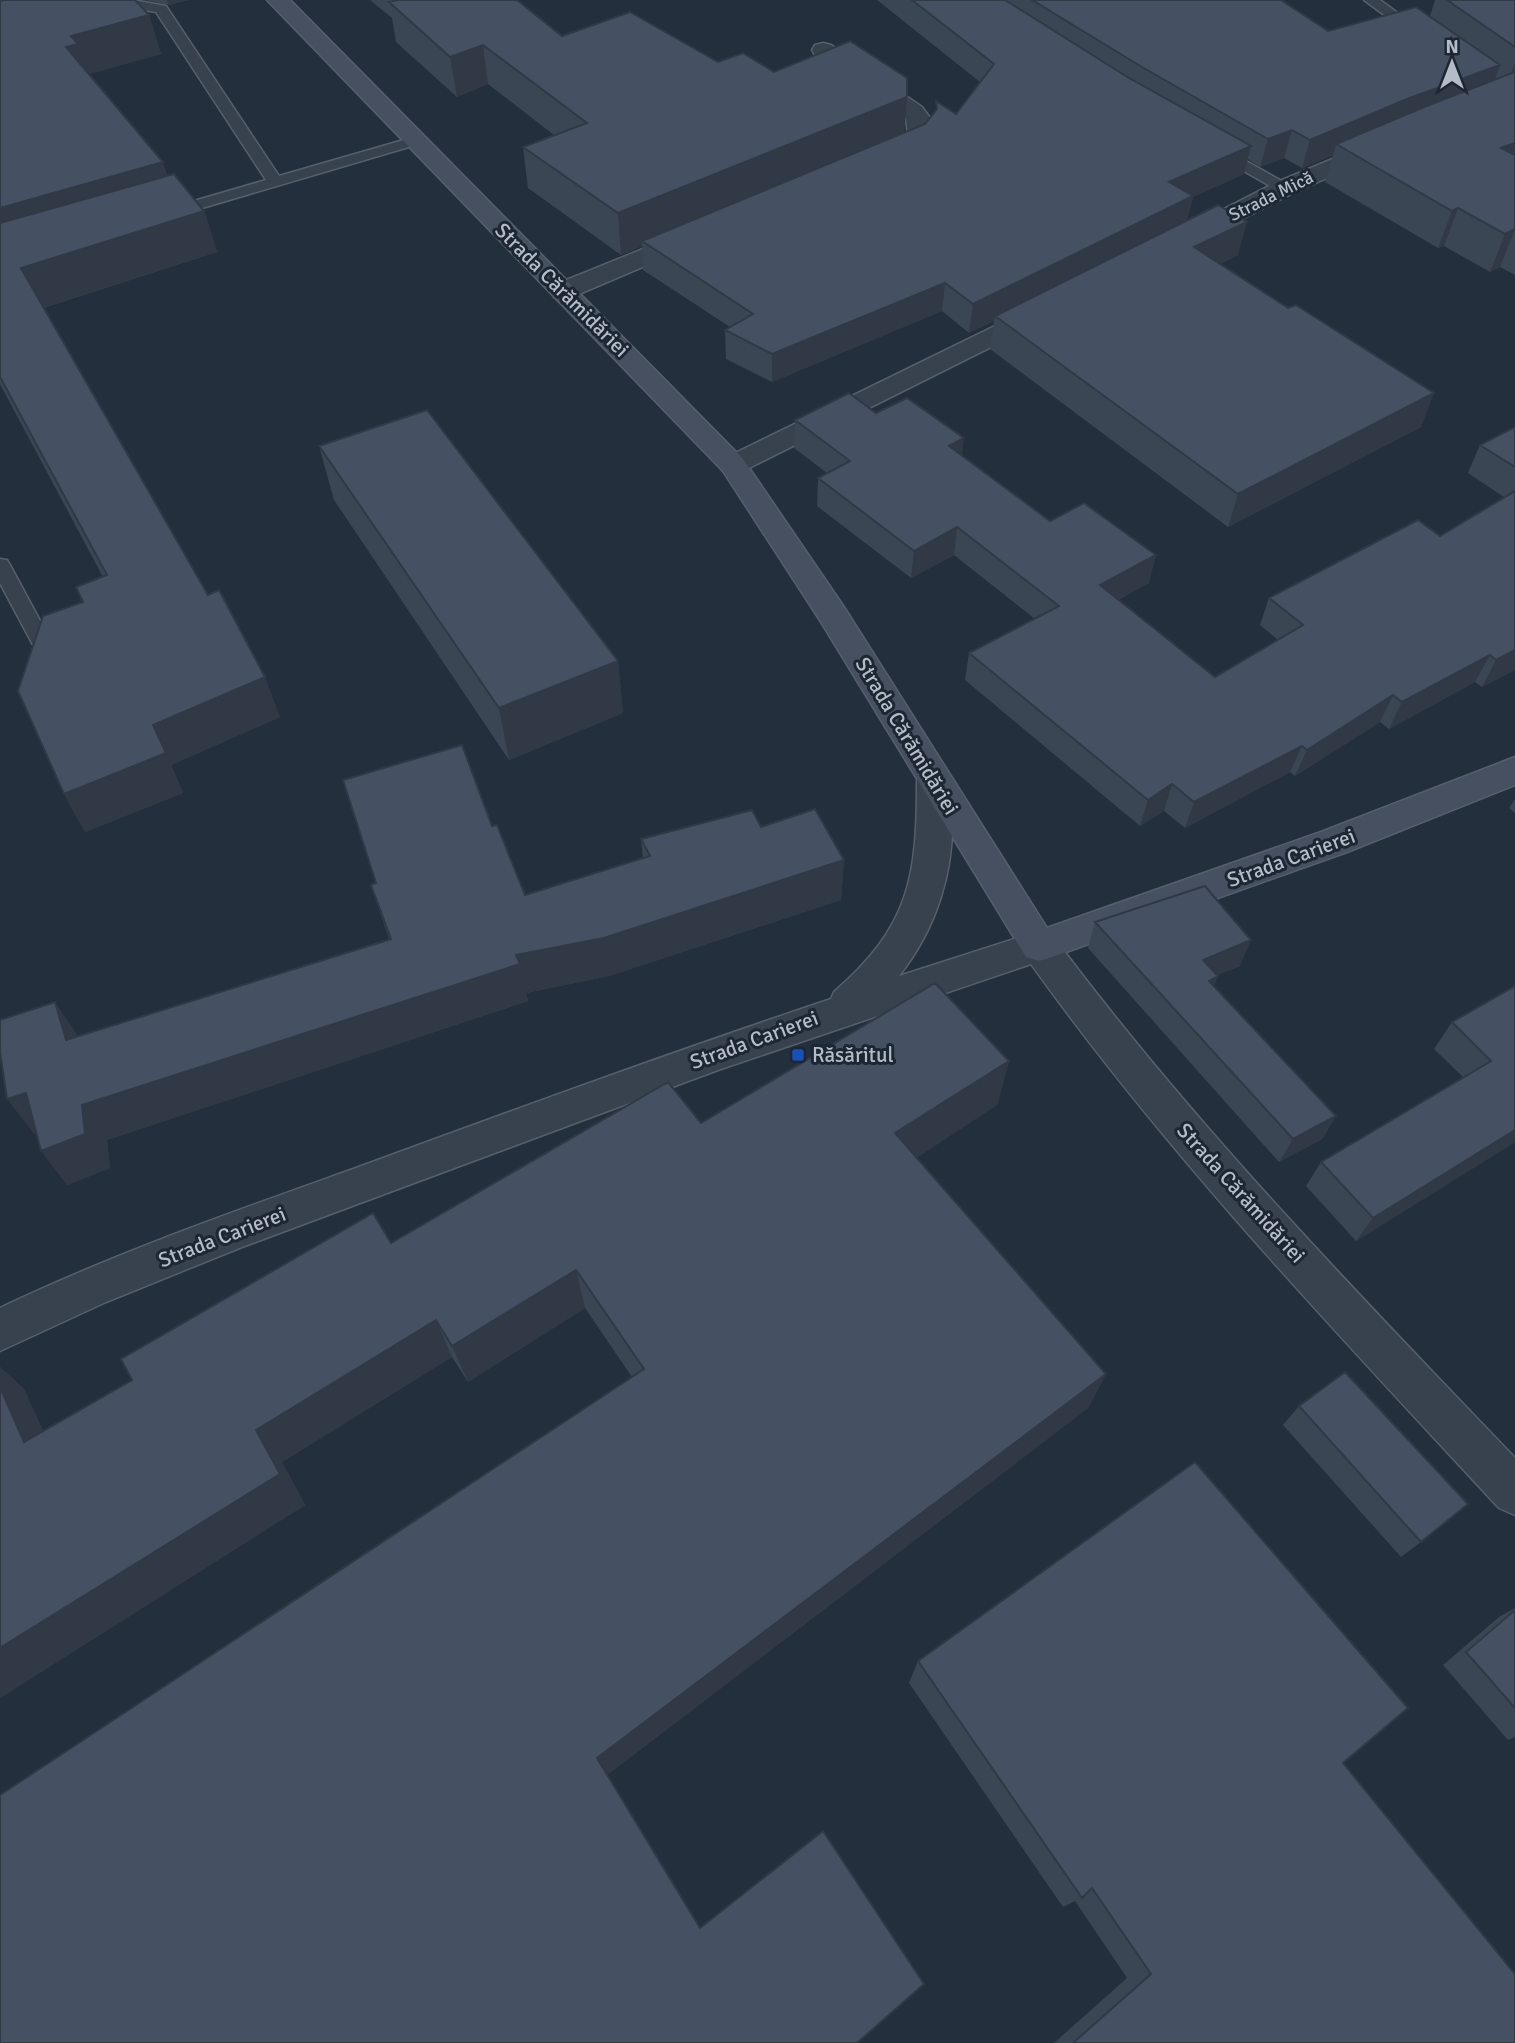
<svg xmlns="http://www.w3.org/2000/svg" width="1515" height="2043" font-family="Signika,sans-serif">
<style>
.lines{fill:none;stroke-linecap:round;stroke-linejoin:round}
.lane-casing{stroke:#565f6c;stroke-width:3}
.street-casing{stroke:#565f6c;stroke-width:3}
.secondary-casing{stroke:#565f6c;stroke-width:3}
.lane{fill:#38414e;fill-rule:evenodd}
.street{fill:#38414e;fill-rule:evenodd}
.secondary{fill:#465061;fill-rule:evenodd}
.wall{fill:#3b4654}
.shaded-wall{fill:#303945}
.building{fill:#455162;stroke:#303945;stroke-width:2}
.transit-dot{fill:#1a4fb4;stroke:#1d2633;stroke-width:2.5}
.labels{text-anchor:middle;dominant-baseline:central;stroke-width:6;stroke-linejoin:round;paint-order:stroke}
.far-street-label{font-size:18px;fill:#b4bcc9;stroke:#1d2633}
.street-label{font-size:21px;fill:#b4bcc9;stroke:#1d2633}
.poi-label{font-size:21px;fill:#b4bcc9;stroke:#1d2633;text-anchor:start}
</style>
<rect width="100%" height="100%" fill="#242f3e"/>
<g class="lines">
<g class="lane-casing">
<path id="lane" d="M133,0l33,6 113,170 135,-39 7,4 -2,3 -244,72h-12l-2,-3 2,-3 103,-30 -110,-168 -23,-4 -26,7 -7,-4z
M1364,0h16l45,33 -7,4 -5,-1z
M1217,145l72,40 3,3 -8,5 -5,-2 -67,-38 -3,-3z
M0,559l7,1 3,5 42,78 -3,5h-14l-3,-5 -32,-60z"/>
</g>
<g class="street-casing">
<path id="street" d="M823,43l8,2 91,62 8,11 2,17c-11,17 -35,32 -55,27l-4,-5 4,-5 29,-13 2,-4 -2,-17 -91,-63 -3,-5 3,-5z
M1378,140l8,2 4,5 -4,5 -93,41 -98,50 -9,3 -9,-3 -4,-5 4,-5 98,-50z
M690,230l9,3 4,5 -4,5 -127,54 -9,2 -9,-2 -4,-6 4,-6z
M1038,305l9,2 4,6 -4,6 -304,152 -10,3 -10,-3 -5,-6 5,-6z
M934,768l12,4c7,12 6,23 6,37 3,61 -15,119 -53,167l140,-45 13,4c139,187 303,356 463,523v57l-16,-7c-162,-175 -329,-350 -468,-544l-313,106 -476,177 -136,55 -106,49v-43c115,-55 236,-97 356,-140 158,-58 316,-116 475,-169l3,-7c76,-66 83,-115 83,-211l5,-9z"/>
</g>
<g class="secondary-casing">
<path id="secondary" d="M267,0h23l453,459 101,148 203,321 274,-96 194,-75v28l-168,67 -295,105 -13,4 -13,-4 -205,-335 -98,-151z"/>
</g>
<use href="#lane" class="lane"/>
<use href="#street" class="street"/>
<use href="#secondary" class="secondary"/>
</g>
<path class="wall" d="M0,0l149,15 12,39 -72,20 79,102 36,35 13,41 -174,56 165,287 72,122 -109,48 12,28 -98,39 -21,-38 19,-192 20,-25 -103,-193z
M145,0h44l-21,5z
M370,0h147l45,36 212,36 130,60 21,-8 11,-14v-9l20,13 24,-32 -103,-82h404l47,31 102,-15 5,-16h80v275l-15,-8 -10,5 -46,-26 -6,2 -113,-66 8,-27 -31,13 -18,-10 -24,9 -12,-8 -4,15 -51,23 -6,23 51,35 -18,9 201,163 -193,100 -238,-178 4,-28 -25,12 -27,-22 -170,71 -46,-23 -1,-29 5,-3 -87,-57 -1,-24 -21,9 -93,-67 -5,-41 31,-12 -66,-51 -31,13 -61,-55 -4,-24z
M876,413l86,42 88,66 99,62 -31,17 97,77 63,-37 -18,-15 9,-27 171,-62 64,-39 -36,-24 12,-28 35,-18v243l-33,17 -7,-5 -86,47 -9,-7 -85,54 -5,-4 -105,56 -21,-17 -24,15 -175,-146 4,-27 66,-34 -81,-64 -43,23 -94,-72 1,-28 9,-5 -33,-25 1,-28z
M319,446l299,215 5,52 -114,47 -175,-260z
M1515,799v14l-6,-5z
M492,826l33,69 118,-37 -2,-19 120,-12 83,33 -3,40 -232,76 -83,17 2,8 -421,139 3,28 -43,17 -31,-52 -2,1 44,-98 311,-97 -18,-54z
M1095,922l145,44 -23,9 1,1 -4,10 122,130 -14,23 -43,23 -191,-214z
M1515,986v156l-159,99 -50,-55 15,-24 142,-85 -29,-28 18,-27z
M1009,1061l-12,44 -81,53 190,216 -18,34 -481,367 93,153 224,56 -924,59 632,-666 -47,-69 -117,74 -16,-25 -170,105 23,43 -305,193v-331l24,22 19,42 348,-188 310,-120z
M1299,1406l122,136 -20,15 -118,-132z
M1515,1608v129l-7,3 -65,-75 56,-48z
M918,1661l425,102 171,210 1,-1v71h-461l73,-65 -52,-77 -12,6 -154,-224z"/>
<path class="shaded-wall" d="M167,0h22l-21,5z
M149,15l12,39 -72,20 -23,-27 5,-11z
M483,45l5,39 -31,13 -7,-40z
M1515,63v21l-9,2z
M1500,65l-10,28 -154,51 -3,11 -31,13 8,-28 97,-41z
M907,97l-3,40 -262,104v5l-21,9 -3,-42z
M1292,130l-8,28 -24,9 8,-28z
M1515,143v33l-14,-28z
M1251,146l-7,28 -51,23 -7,27 -191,92 -1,5 -25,12 4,-29 196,-122z
M163,162l13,41 -176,51v-46z
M1458,208l-14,38 -6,2 14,-37z
M204,211l13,41 -179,57 -17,-41z
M1247,222l-9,33 -52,25 8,-33z
M1515,229l-15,38 -10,5 15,-38z
M945,283l-3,28 -170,71v-28z
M1434,393l-13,34 -193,100 10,-33z
M964,438l-3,28 -12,-20z
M957,527l-3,28 -43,23 3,-27z
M1156,555l-7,28 -56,30 7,-28z
M1515,650v20l-33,17 14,-27z
M1490,655l-15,27 -86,47 13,-27z
M618,661l5,52 -114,47 -10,-52z
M265,677l15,40 -109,48 12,28 -98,39 -21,-38 89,-69z
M1393,695l-13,27 -85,54 12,-26z
M1302,746l-12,26 -105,56 9,-26z
M1172,784l-8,27 -24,15 8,-26z
M844,860l-3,40 -232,76 -83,17 2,8 -421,139 3,28 -43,17 -26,-34 41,-46 434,-150z
M1251,940l-11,26 -47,19 10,-25z
M1218,976l-10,25 1,-20z
M55,1002l25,37 -14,1z
M1009,1061l-12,44 -109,71 7,-43z
M26,1093l27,35 -19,6 -27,-35z
M1336,1116l-14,23 -43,23 14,-23z
M1515,1130v12l-159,99 17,-23z
M576,1270l9,38 -117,74 -16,-36z
M436,1320l16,37 -170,105 23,43 -305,193v-50l256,-218z
M0,1367l24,22 38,85 -38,-32 -24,-55z
M1106,1374l-18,34 -481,367 -10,-17z"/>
<path class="building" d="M4,0h131l14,15 -78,21 7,8 -12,3 97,115 -163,46v-207z
M398,0h119l45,36 68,-24 88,50 25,-9 31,19 76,-31 57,37v19l-289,116 -95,-66 64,-24 -104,-78 -33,12 -61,-55z
M912,0h93l124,78 122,68 -82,36 24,14 -220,108 -28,-21 -173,71 -47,-24 28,-16 -111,-73 283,-117 12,-15 -1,-8 20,13 38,-50z
M1032,0h249l47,31 88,-24 84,58 -93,34 -97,41 -18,-10 -24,9 -126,-72z
M1447,0h68v47z
M1515,72v71l-14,5 14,7v74l-10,5 -47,-26 -6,3 -116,-67 93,-39z
M174,174l30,37 -183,57 187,327 11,-5 46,87 -112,48 13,28 -102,41 -46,-103 25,-75 40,-14 -7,-15 31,-12 -107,-198v-154z
M1218,205l29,17 -53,25 94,61 8,-3 138,88 -196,101 -243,-178z
M849,393l27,20 31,-15 57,40 -15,8 101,75 34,-18 72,52 -56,30 115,92 88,-52 -34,-27 149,-78 22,16 75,-45v159l-19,10 -6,-5 -88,47 -9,-7 -86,55 -5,-4 -108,56 -22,-18 -24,16 -179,-147 90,-47 -102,-79 -43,24 -96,-73 32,-17 -55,-41z
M427,410l191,251 -119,47 -180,-262z
M1515,427v40l-35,-22z
M462,745l30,81 5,-1 28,70 125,-39 -9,-17 111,-29 9,17 54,-18 29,51 -240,78 -88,17 4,9 -438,141 3,29 -44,17 -15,-58 -19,6 -7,-47v-32l55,-18 11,38 325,-101 -20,-54 5,-2 -33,-103z
M1205,886l46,54 -48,20 15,16 -9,5 127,135 -43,23 -198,-217z
M935,983l74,78 -114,72 211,241 -509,384 103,170 123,-97 101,153 -67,59h-857v-248l644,-426 -68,-99 -124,76 -16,-26 -180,110 24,44 -280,174v-261l24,55 108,-62 -11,-21 252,-146 18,30 277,-161 33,41z
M1515,986v144l-142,88 -52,-56 170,-101 -39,-39z
M1345,1372l123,132 -47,38 -122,-136z
M1195,1462l213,246 -65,55 172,211v69h-442l78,-69 -59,-86 -10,10 -164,-237z
M1515,1610v98l-49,-56z"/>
<rect class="transit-dot" x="791" y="1048" width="14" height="14" rx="3.5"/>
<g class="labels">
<g class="far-street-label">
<text transform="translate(1271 196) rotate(-26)">Strada Mică</text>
</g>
<g class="street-label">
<text transform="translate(562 290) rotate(45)">Strada Cărămidăriei</text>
<text transform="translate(907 736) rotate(59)">Strada Cărămidăriei</text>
<text transform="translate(1291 858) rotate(-20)">Strada Carierei</text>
<text transform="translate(754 1040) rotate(-20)">Strada Carierei</text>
<text transform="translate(1241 1193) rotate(48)">Strada Cărămidăriei</text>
<text transform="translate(222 1237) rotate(-21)">Strada Carierei</text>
</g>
<g class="poi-label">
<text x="812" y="1055">Răsăritul</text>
</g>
</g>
<g transform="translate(1452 63)" stroke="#1d2633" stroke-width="5" paint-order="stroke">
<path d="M0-5L12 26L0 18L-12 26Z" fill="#b4bcc9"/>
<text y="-10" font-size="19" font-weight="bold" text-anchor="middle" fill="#b4bcc9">N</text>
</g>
</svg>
